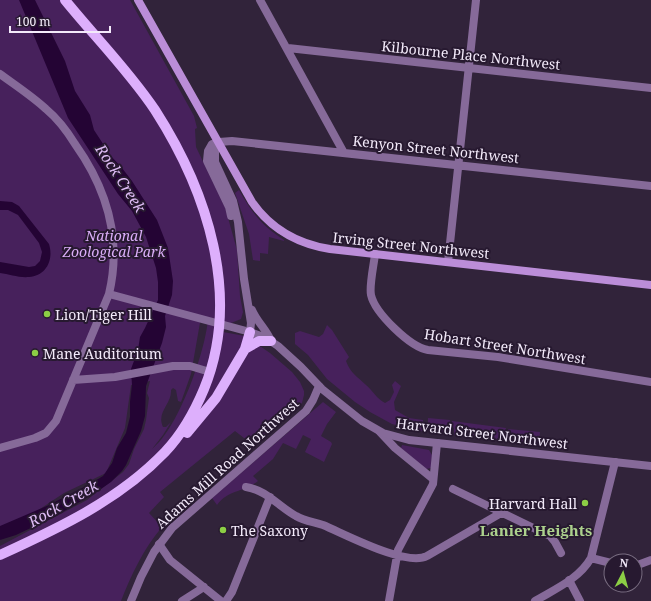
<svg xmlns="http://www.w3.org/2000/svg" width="651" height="601" font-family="'Noto Serif',serif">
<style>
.green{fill:#47215c;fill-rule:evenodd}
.water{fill:#240434}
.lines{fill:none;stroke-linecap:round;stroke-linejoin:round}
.minor{stroke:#866a99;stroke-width:8}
.tertiary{stroke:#866a99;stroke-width:8}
.secondary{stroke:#bb8dd8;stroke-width:8}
.primary{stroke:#ddaffc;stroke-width:10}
.poi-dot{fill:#8cce45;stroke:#271930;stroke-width:1.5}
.labels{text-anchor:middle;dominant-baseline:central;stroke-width:4;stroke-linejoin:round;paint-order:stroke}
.street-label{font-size:14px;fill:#f3eafa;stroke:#271930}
.park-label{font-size:14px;font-style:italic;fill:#daadf8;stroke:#271930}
.poi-label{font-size:14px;fill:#f3eafa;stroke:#271930;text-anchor:start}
.water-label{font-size:15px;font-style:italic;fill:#debcf5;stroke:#271930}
.neighbourhood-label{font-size:15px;font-weight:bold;fill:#acd18d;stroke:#271930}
</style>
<rect width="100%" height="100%" fill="#31233a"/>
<path class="green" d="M0,0h130l64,116 3,12 -2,1 1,18 29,60 12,43 3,46 3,16 -2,7 -10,4 -8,9 22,4 25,17 22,19 8,10 4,9v4l-2,8 -28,25 -21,17 -18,-14 -75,61 4,5 -15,16 13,14c-18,21 -31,48 -41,74h-121v-55l87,-46 36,-28 6,-8 5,-15 10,-20 2,-9 3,-22 -2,-5 3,-12 -19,4 -6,43 -19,45 -42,20 -39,26 -25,21zM201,317l7,1c-2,33 -30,111 -56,131l11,-14 8,-13 -5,5h-3c-7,-15 9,-23 8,-37l2,-2 3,2 2,11 3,1 10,-28z
M239,190c13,23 23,36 45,50v1l-15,-4 -1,17 -8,-1v8l-7,-1 -4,-26 -14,-41z
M327,325l5,5 17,27 -3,4c5,13 11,15 20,24 7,6 11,14 19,18l5,-3 4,-8 -2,-7 3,-4 6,5 -7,16 1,8 14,8 14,2v8h1l1,4 -33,-8 -22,-12 -15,-10 -28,-23 -19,-24 -13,-11v-11l5,-2 19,6 4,-3z
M323,402l13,10 -9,12 -6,12 10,6 1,2 -8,18 -19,-10 6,-13 -8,-4 -7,14 -13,-6 -10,16 -20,17 5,5c-15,12 -29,8 -41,24l-5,-7z
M428,418l22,2 -1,9h2v5l-22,-2 1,-6 -2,-1z
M452,421l54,7 -2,12 -50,-5v-7l-2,-1z
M508,429l32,3 -1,12 -32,-4z
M402,445l27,5 3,5 -1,13 -5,1 -25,-21z"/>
<path class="water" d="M19,0h16l30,61 10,30 15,24 4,15 17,26 11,12 10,13 25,39 11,28 5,33 -1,14 -7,21 1,11 -4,16 -16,43 -1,30 -4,15 -15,34 -4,6 -11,11 -13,9 -42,25 -40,19 -16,5v-14l49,-21 41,-21 13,-8 9,-13 5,-15 9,-15 4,-16v-15l2,-17 -1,-16 7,-19 2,-13 5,-9 13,-28v-18l-2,-14 -10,-31 -14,-26 -14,-17 -50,-76z
M0,201l12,1 7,4 30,38c5,16 -3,32 -20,33 -10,1 -20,-3 -29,-4v-11l29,5 6,-1 5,-5 2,-9 -3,-9 -21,-28 -10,-5h-8z"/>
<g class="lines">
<path class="minor" d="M260,0l84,153
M288,48l363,40
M0,74c15,11 32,22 46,35 12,10 21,22 29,35 32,45 47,95 34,150l-53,127 -10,12 -11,5 -35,10
M219,142l13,-1 419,45
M375,254c-1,10 -6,32 -4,41 4,18 39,52 57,55l70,7 153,25
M448,262l28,-262
M109,294l141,38
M73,380l42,-3 58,-11h17l20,6
M380,432l15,16 38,31
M246,487c21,3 33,20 50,29 8,5 18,6 27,9 22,9 83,42 104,31l74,-43
M453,489l97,47 5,6 6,11
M159,544l11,16 51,41
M591,558l20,5
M635,566l16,-6
M569,580l11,21
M182,601l22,-14
M226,601l6,-9 38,-95
M389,601l9,-51 35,-66 4,-41
M535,601c20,-12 44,-22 56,-43l24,-96"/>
<path class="tertiary" d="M219,142l-4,9v11l18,39 5,21 6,57 7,44 -1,9 16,6 12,8 23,21 21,22 40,32 21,12 26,7 242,26
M219,142l-7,2 -4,7 -1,10 22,46 2,9
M252,310c5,12 15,20 19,31
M131,601l10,-24 13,-25 18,-24 134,-117 7,-11 6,-14"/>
<path class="secondary" d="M138,0l114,202c19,27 46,42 78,47l321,36"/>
<path class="primary" d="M245,349l5,-17
M187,433l29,-35 29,-49 14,-8h12
M0,555c59,-27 119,-55 165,-103 17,-18 29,-39 39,-63 38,-93 3,-198 -49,-279 -26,-39 -60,-73 -90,-110"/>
</g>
<g class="poi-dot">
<circle cx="47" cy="314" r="4"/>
<circle cx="35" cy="353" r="4"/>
<circle cx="585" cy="503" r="4"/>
<circle cx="223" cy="530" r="4"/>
</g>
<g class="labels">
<g class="street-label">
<text transform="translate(471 55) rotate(6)">Kilbourne Place Northwest</text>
<text transform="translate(436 149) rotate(6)">Kenyon Street Northwest</text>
<text transform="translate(411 245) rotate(6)">Irving Street Northwest</text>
<text transform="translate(505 346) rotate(9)">Hobart Street Northwest</text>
<text transform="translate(482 433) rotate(7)">Harvard Street Northwest</text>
<text transform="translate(227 463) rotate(-42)">Adams Mill Road Northwest</text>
</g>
<g class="park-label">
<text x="114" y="235">National<tspan x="114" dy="16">Zoological Park</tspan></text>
</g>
<g class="poi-label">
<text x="55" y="314">Lion/Tiger Hill</text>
<text x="43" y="353">Mane Auditorium</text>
<text x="577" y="503" text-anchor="end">Harvard Hall</text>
<text x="231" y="530">The Saxony</text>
</g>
<g class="water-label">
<text transform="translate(121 178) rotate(57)">Rock Creek</text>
<text transform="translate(63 503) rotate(-30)">Rock Creek</text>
</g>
<g class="neighbourhood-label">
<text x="536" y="530">Lanier Heights</text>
</g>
</g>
<g transform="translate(623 573) rotate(6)"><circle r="19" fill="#271930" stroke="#796d81"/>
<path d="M0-3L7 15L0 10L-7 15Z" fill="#8cce45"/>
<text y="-6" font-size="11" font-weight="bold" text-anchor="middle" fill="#f3eafa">N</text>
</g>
<path d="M10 26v6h100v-6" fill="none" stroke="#f3eafa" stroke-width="2"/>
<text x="16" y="26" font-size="12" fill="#f3eafa" stroke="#271930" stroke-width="3" paint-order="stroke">100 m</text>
</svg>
